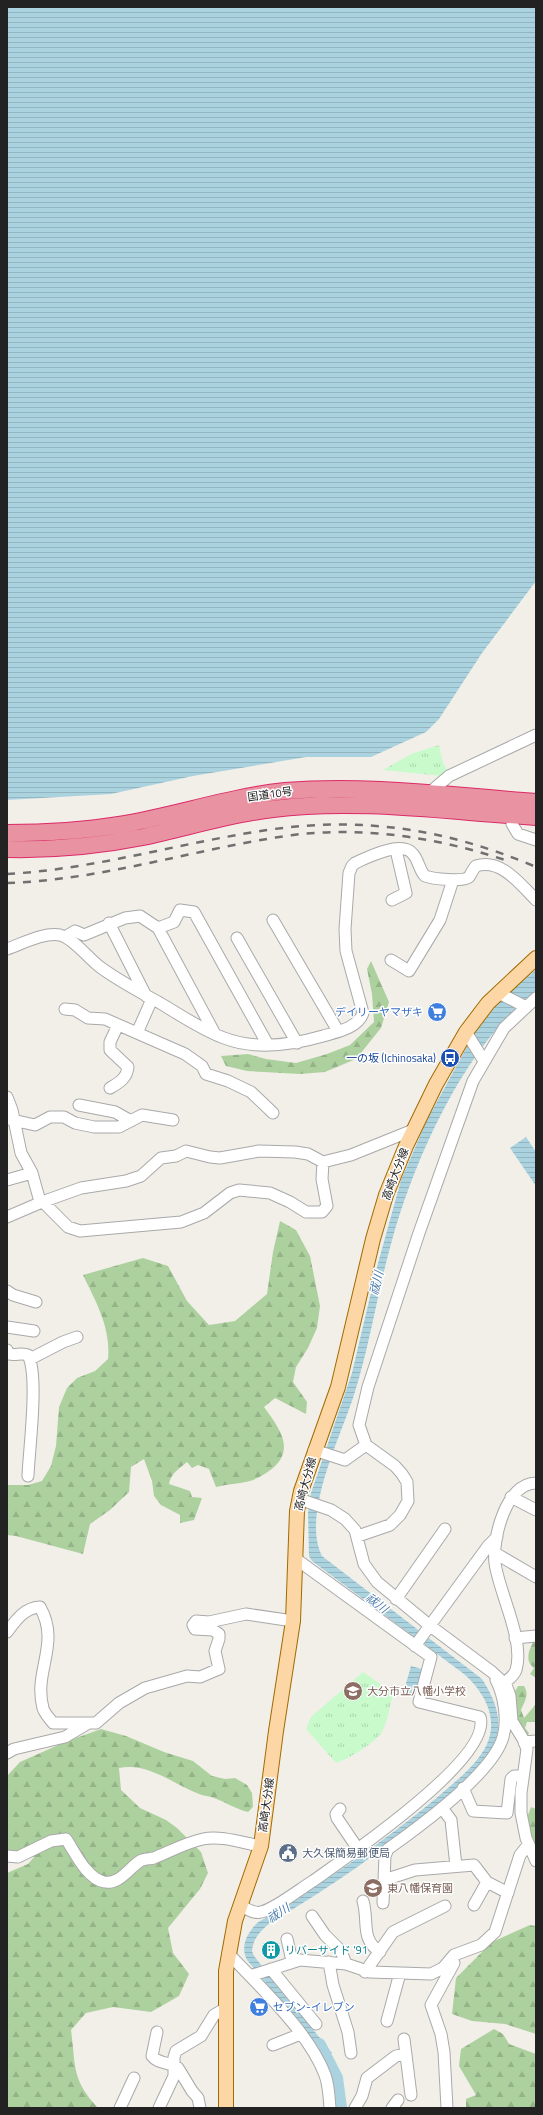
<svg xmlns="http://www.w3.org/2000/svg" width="543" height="2115" font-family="'Titillium Web','Noto Sans JP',sans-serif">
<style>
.forest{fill:url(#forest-firs)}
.park{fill:url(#park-tufts)}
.water{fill:url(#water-rules)}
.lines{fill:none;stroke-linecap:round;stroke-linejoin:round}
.river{stroke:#aad3df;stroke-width:14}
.minor-casing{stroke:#a9a9a9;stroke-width:13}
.major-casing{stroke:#a06b00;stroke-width:16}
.highway-casing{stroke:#dc2a67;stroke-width:18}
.minor{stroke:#fff;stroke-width:11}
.major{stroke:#fcd6a4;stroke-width:14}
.highway{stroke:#e892a2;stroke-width:16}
.rail{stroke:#707070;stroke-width:2.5;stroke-dasharray:8 8;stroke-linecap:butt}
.labels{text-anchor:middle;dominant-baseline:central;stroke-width:3;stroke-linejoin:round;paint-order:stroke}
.street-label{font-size:11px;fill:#222;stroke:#fff}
.shop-label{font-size:11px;fill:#366cbe;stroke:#fff;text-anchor:end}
.transit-label{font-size:11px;fill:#164399;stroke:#fff;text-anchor:end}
.education-label{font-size:11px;fill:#785e54;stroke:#fff;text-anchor:start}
.service-label{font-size:11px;fill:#4e5e75;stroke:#fff;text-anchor:start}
.culture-label{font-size:11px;fill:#0d838f;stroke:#fff;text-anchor:start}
.water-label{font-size:12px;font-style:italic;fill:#4a7aab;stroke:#fff}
</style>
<defs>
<pattern id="forest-firs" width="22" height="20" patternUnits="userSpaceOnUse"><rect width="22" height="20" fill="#add19e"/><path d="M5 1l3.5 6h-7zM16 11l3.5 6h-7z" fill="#95b388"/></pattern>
<pattern id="park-tufts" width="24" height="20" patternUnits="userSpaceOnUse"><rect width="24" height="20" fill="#c8facc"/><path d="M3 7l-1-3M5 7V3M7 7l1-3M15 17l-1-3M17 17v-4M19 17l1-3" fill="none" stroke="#acd6af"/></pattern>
<pattern id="water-rules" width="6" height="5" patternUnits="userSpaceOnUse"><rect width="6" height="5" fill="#aad3df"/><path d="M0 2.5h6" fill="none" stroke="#92b5bf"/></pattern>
</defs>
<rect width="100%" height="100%" fill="#f2efe9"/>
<path class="forest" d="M371,961l18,41 -8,26 -25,31 -31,13 -25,2 -53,-3 -21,-5 -5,-10 27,-2 18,5 30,4 31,-9 23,-9 24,-23 -2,-28 -5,-25z
M280,1221l16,9 14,26 10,50 -3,22 -9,20 -12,19 -3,15 14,20 -1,12 -31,-16 -11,9c16,22 33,44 5,64 -6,4 -12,8 -19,10 -11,3 -23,3 -34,6l-7,-18 -11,-4 -6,3 -5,-6c-8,7 -16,11 -18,22l21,7 2,6 10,1 -8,22 -14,3v-8l-19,-10 -7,-9 -2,-15 -8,-22 -13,8 -2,25 -19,18 -20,14 -7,30 -67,-18 -9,-1v-50h21l14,-4 9,-15 5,-20 3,-39 8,-19 10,-10 18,-7 13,-12c3,-31 -12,-57 -25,-84l60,-17 25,8 19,35 22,24 26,-4 32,-27 6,-42z
M535,1640h1v38l-6,-4 4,-6c-10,-7 -5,-20 1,-28z
M518,1686h6c6,9 0,16 -3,24l3,8 12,-14v18h-9l-2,6 4,5 -1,2 -14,-17v-25z
M101,1729l25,7 38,16 29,9 19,15 13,3 10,-1 12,7 5,8 1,14 -5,5c-13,-3 -22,-10 -34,-14 -5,-2 -10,-2 -15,-4 -26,-10 -51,-32 -80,-26l2,22 19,18 26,12 11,8 24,24 7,21 -8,16 -32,39 5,25 16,21 -10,22 -28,16 -38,-5 -27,6 -15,17c5,36 0,49 27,78h-91v-235l21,-9 6,-7 -27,-4v-77l13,-14 45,-20z
M531,1807l5,2v38l-10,-27z
M530,1925l6,1v108l-31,-10 -33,-3 -20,-7 4,-36 36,-36z
M494,2029l9,5 6,10 27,10v54h-70v-9l10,-4 -17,-29 2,-17z"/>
<path class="park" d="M439,745l4,18 5,9 -5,4 -60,-6 28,-16z
M363,1672l30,21c-3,13 -5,27 -11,39 -6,10 -35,28 -46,31l-30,-34 5,-12z"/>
<path class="water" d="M7,7h529v574l-54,72 -43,66 -13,13 -55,25h-65l-113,19 -82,18 -104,6z
M536,970v21c-71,54 -122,168 -145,253 -14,50 -21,101 -37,151 -13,41 -53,120 -32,161l160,123c11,17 21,38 14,60 -7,24 -34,45 -53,61 -54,47 -112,87 -173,123 -10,8 -17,16 -18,28l2,5 78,97 -2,1c13,22 14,29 15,54h-7l-5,-40 -16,-23 -70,-85c-7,-14 0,-26 10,-37 64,-39 126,-80 183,-128 17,-15 38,-31 47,-51 12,-27 -4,-53 -23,-70l-152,-113 -3,-5 -1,-43 3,-20 41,-120 25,-106 24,-87 26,-60 48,-88 26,-33z
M526,1137l10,15v34l-26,-38z
M411,1666l11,3 -8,28 -11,-3z"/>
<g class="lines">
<path class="river" d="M319,2045l17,33 4,30"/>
<g class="minor-casing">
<path id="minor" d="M428,794l21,-18 87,-41
M513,816l-1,8 6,10 18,6
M392,900l14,-7 -10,-43
M273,920l65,111
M109,923l37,73
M158,928l57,106
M65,937l10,-6 9,4 41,-17 15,-2 18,12 16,-6 6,-12 14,2 74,133
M237,938l60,105
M7,949c15,-5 36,-17 53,-14 13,3 29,24 40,32 19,14 40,25 60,36 20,12 42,27 64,35 31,12 68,7 99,-2 14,-4 35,-8 40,-23l-17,-62 -1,-22 4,-56 3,-7 3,-3c13,-6 47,-23 58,-9 6,7 6,16 12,22 8,3 38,6 44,1 2,-3 4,-8 7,-11 25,-8 44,18 60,34
M391,960l18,11 31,-51 13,-40
M499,993l27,14
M65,1009l10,1 13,8 17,1 80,35 17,12 4,8 22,7 23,11 22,21
M466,1032l18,29
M137,1033l15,-34
M110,1088c9,-5 17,-10 18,-21l-18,-17v-8l8,-17
M7,1097l5,13 9,43 11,20 7,25 29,29 12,4 101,-9 23,-9 26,-20 9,-3 31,3 20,9 16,10h16l5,-6 -5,-27 1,-17 28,-7 62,-25
M79,1105l36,7 16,9
M8,1119l27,6 15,-8h14l11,6 19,4h25l23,-12 31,5
M7,1180l25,-7
M7,1217l35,-15 39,-14 45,-7 15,-5 20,-18 15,-2 10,-5 24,6 10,1 39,-7 36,1 13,2 15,8
M7,1291l6,4 23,7
M7,1327l27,4
M7,1350l2,4c7,2 12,-2 19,1 11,21 1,94 0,121
M30,1359l33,-17 14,-5
M314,1450l31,10 21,-15
M511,1497l25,13
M299,1499l32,11 14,9 10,11 9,34 13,18 52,43 63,47 14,13 4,11 2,25 11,18 4,10 -6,44v20l5,25 10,23
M358,1536l32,-11 10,-10 8,-14 -1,-19 -5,-8 -7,-8 -29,-21 -7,-20 9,-38 51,-154 54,-152 31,-53 32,-30
M495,1553l41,24
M396,1599l49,-70
M7,1632c9,-12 17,-24 33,-25 21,37 -7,64 3,101 1,5 7,11 10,15h43l23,-20 26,-15 42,-12 13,1 19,-8 -4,-18 4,-12v-5l-6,-4 -18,-1 -2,-4 3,-4 13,1 37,-8 47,7
M515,1638l21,-2
M415,1646l73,-100 9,-9
M504,1683c5,-4 10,-7 12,-13 9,-30 -17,-77 -21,-107 -3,-24 11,-80 41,-80
M524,1742l12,-1
M7,1753l7,-4 51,-12 22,-13
M463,1788l10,23 34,2 4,-34 3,-3h9
M442,1808l9,12 5,46
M340,1809l-4,5 1,4 21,31
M7,1856l11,1 33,-16 15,-2c9,13 20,39 38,43 15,3 25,-14 36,-21 3,-2 9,-2 14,-3 17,-7 31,-15 49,-19 18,-4 40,4 58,7
M384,1880l31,-10 59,-5 13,17 21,11
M363,1901c6,20 -3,38 17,51
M383,1903l2,-47 3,-7c31,-22 105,-76 115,-112 5,-17 1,-42 -7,-57
M474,1905l13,-23
M241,1906c6,3 13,8 20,6 14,-3 39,-23 52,-31 31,-22 181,-124 167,-164l-61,-15 12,-45 -135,-98
M312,1916l13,19 16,16 5,13
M287,1939l5,22
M228,1953c31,33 81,79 97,122 4,11 4,22 5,33
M329,1962l4,23 15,47 3,21
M271,1969l45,55
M365,1972l28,-40 52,-26
M250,1976l50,-16 46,4 24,8 61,2 12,-6 11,-13 27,-10 14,-13 25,-77 8,-10
M387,2021l13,-48
M157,2032l-5,24c6,8 18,6 26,12l14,23 6,7 2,10
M404,2039l7,56
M273,2045l28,-11
M120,2108l14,-30
M159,2108l15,-32v-19l2,-6 25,-15 13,-21 12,-7
M355,2108l7,-12 5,-18 29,-22 10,-2
M392,2108l6,-8
M447,2108l-3,-56 -3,-18 -10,-29 23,-42"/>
</g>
<g class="major-casing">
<path id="major" d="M226,2108v-137l9,-50 26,-75 15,-115 17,-110 4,-110 4,-20 37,-104 35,-148 13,-44 20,-49 30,-62 30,-52 22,-29 48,-45"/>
</g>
<g class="highway-casing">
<path id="highway" d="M7,833c37,0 75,-2 112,-8 56,-9 109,-28 166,-34 83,-7 168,5 251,11
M7,849c45,1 91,-3 136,-12 43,-9 86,-23 130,-28 84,-11 178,3 263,8"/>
</g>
<use href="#minor" class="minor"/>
<use href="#major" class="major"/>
<use href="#highway" class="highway"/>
<path class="rail" d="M7,874c89,-5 172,-31 260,-44 96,-14 180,-1 269,37
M7,883c97,-3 190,-35 286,-48 72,-9 147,3 215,26"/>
</g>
<defs>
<g id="supermarket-disc" transform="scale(1)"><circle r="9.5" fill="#3f7fe0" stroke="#fff"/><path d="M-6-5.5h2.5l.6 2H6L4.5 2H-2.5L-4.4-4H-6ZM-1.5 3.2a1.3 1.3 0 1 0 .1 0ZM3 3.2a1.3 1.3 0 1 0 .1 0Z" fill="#fff"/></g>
<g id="bus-disc" transform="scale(1)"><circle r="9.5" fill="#1a4fb4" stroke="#fff"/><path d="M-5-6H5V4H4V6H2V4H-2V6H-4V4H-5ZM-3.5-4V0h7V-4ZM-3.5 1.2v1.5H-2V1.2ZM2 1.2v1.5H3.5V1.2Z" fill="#fff"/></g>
<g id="school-disc" transform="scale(1)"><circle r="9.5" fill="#8d6e63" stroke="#fff"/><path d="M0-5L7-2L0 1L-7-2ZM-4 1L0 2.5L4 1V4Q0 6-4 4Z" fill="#fff"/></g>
<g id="civic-disc" transform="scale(1)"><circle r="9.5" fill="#5c6f8a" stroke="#fff"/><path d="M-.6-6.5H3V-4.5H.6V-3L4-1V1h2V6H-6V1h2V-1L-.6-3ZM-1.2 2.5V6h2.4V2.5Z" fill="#fff"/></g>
<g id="building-disc" transform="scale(1)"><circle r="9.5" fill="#0f9aa8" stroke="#fff"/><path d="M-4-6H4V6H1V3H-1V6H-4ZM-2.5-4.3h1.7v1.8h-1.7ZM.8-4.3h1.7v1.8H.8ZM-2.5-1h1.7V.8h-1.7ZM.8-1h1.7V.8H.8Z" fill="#fff"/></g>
</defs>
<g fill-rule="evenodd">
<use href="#supermarket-disc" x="437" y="1012"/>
<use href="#bus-disc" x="450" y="1058"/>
<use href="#school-disc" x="353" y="1691"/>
<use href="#civic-disc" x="288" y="1853"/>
<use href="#school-disc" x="373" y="1888"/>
<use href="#building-disc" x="271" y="1950"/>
<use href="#supermarket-disc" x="259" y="2007"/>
</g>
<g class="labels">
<g class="street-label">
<text transform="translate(270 794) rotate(-8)">国道10号</text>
<text transform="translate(395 1174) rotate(-69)">高崎大分線</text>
<text transform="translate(305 1484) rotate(-75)">高崎大分線</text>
<text transform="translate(266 1805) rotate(-82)">高崎大分線</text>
</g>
<g class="shop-label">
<text x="423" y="1012">デイリーヤマザキ</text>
<text x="273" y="2007" text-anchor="start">セブン-イレブン</text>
</g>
<g class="transit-label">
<text x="436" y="1058">一の坂 (Ichinosaka)</text>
</g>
<g class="education-label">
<text x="367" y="1691">大分市立八幡小学校</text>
<text x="387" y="1888">東八幡保育園</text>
</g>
<g class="service-label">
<text x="302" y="1853">大久保簡易郵便局</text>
</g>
<g class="culture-label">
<text x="285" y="1950">リバーサイド '91</text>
</g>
<g class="water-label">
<text transform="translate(376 1283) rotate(-77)">祓川</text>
<text transform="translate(377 1603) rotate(37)">祓川</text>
<text transform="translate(278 1913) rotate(-33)">祓川</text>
</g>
</g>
<rect width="543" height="2115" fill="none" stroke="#222222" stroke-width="16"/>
</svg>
